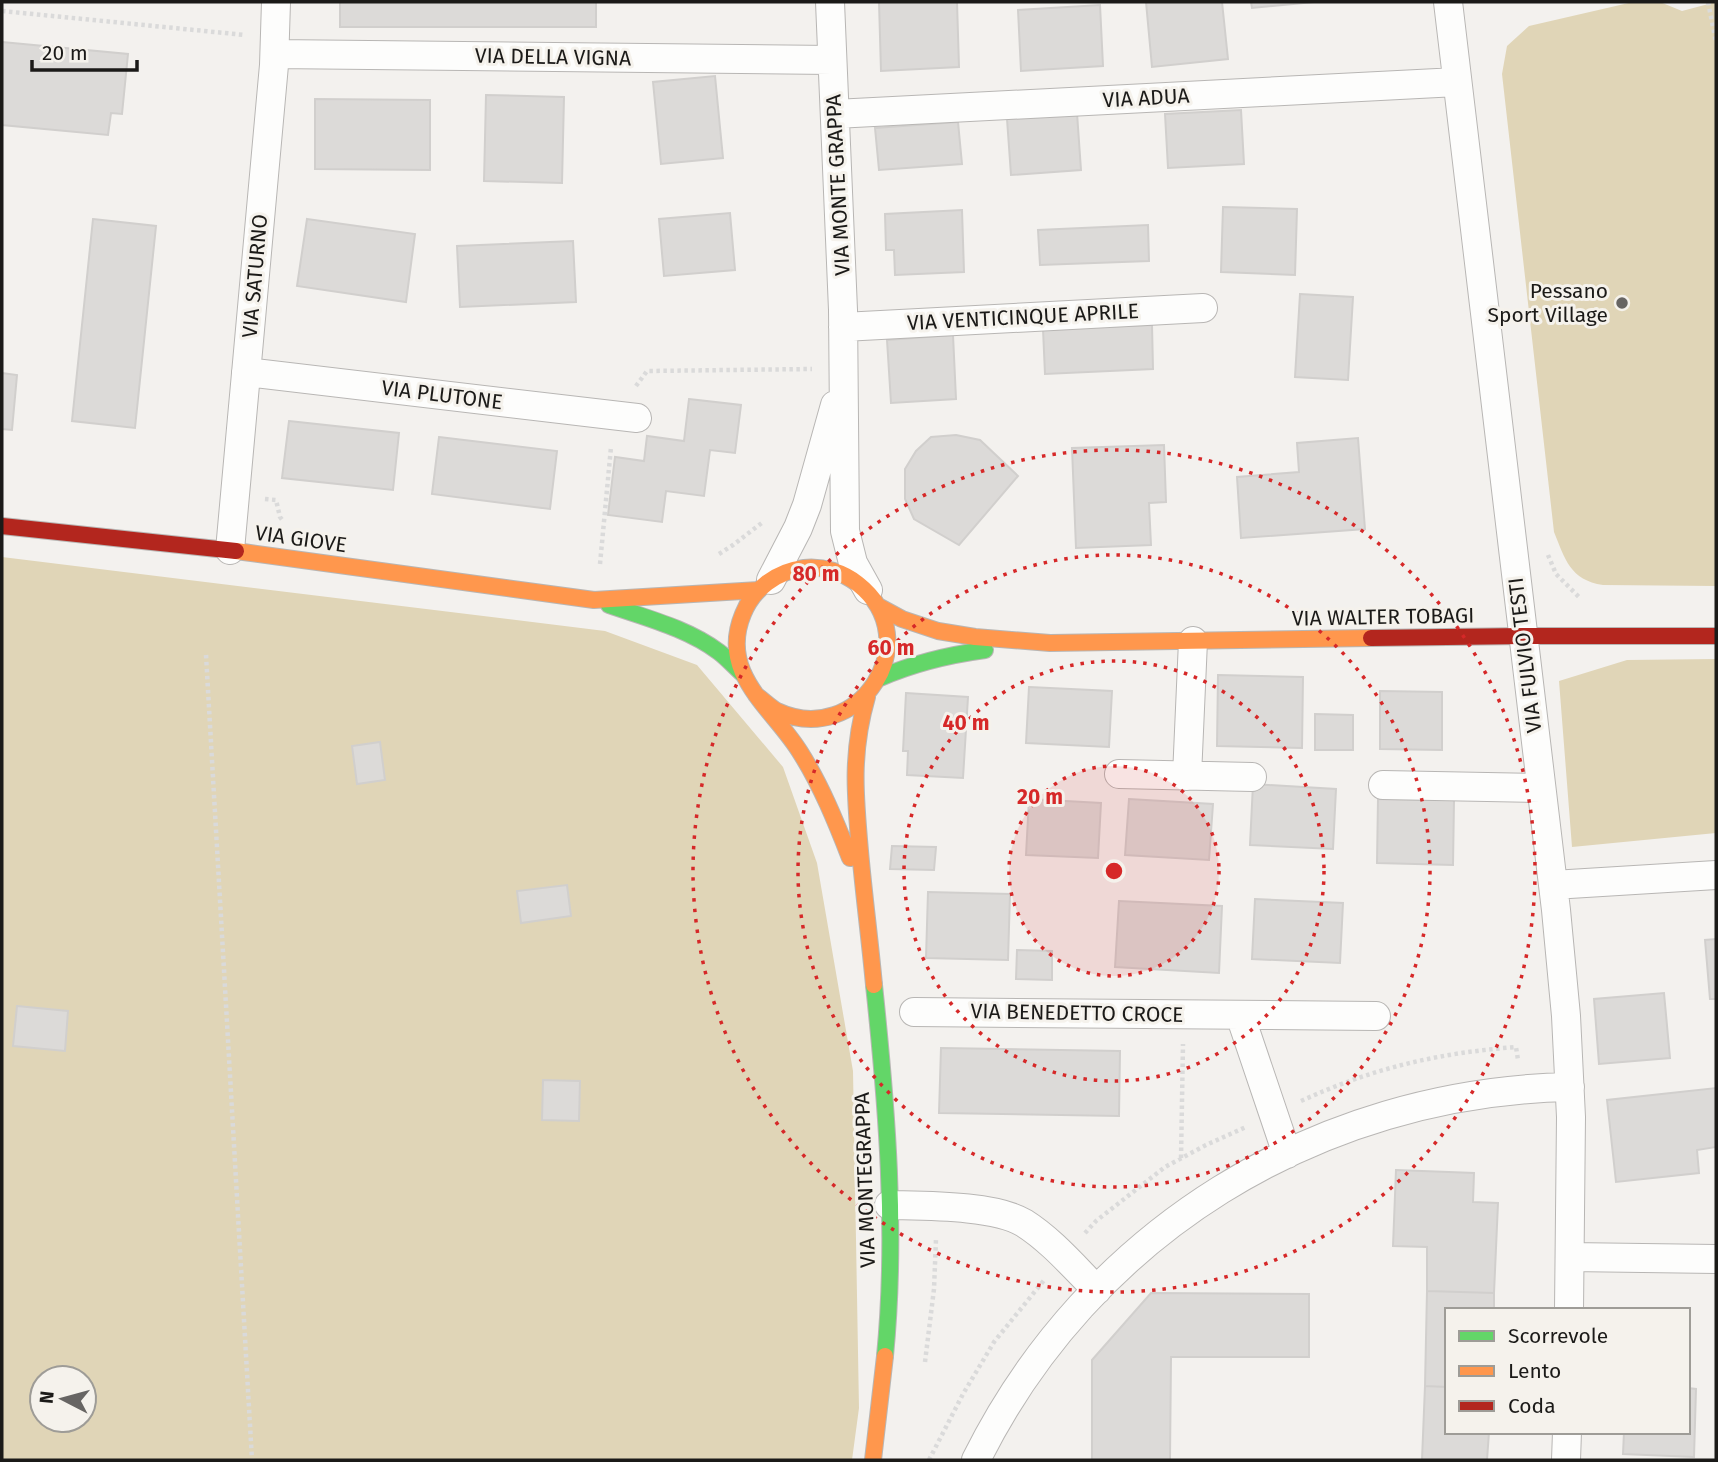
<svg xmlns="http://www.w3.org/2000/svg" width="1718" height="1462" font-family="'Fira Sans',sans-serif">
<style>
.green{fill:#e0d5b7;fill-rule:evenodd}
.building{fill:#dcdad8;stroke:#d1cfcd;stroke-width:2}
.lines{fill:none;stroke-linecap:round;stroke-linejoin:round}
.street-casing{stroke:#b8b6b4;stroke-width:30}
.fast-casing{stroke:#b8b6b4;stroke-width:18}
.slow-casing{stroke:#b8b6b4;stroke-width:18}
.jam-casing{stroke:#b8b6b4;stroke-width:18}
.path{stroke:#dadada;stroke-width:4.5;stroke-dasharray:3.5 3.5;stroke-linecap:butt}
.street{stroke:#fdfdfc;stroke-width:28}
.fast{stroke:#63d668;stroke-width:16}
.slow{stroke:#ff974d;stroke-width:16}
.jam{stroke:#b3261e;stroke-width:16}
.ring{fill:none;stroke:#d62828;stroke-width:3.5;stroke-dasharray:3.5 7}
.poi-dot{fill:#676563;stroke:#f5f2ec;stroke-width:2.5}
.labels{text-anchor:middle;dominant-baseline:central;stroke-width:6;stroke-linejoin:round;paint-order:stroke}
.street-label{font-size:21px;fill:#1b1a18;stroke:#f5f2ec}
.poi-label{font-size:21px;fill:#1b1a18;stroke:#f5f2ec;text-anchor:end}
.centre{fill:#d62828;stroke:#f5f2ec;stroke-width:3.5}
.ring-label{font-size:21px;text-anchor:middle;font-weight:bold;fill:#d62828;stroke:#f5f2ec;stroke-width:6;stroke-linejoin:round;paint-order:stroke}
</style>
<rect width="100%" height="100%" fill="#f3f1ee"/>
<path class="green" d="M1633,2h27l22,9 34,-9v584l-113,-1c-33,-5 -38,-26 -49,-53l-52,-458 5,-28 22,-20z
M2,557l603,74 92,34 86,102 34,96 36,208 6,337 -7,52h-850zM42,1378h42v42h-42z
M1716,659v174l-144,14 -13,-166 68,-21z"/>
<path class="building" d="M340,2h256v25h-256z
M879,2h78l2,65 -78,4z
M1146,2h76l6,57 -76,8z
M1251,2h63l-62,6z
M1100,5l3,61 -82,5 -3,-61z
M2,42l126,12 -6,60 -11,-1 -3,22 -106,-10z
M715,76l8,82 -62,6 -8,-82z
M486,95l78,2 -2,86 -78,-2z
M315,99l115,1v70l-115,-1z
M1241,110l3,54 -76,4 -3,-54z
M1077,113l4,57 -70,5 -4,-56z
M958,122l4,42 -83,6 -4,-42z
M1223,207l74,2 -2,66 -74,-3z
M962,210l2,62 -69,3 -1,-25h-8l-1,-36z
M730,213l5,57 -71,6 -5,-57z
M93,219l63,7 -21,202 -63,-7z
M307,219l108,15 -9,68 -109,-16z
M1148,225l1,36 -109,4 -2,-35z
M573,241l3,61 -116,5 -3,-61z
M1300,294l53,3 -5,83 -53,-3z
M1152,325l1,44 -108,5 -2,-45z
M953,335l3,64 -65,4 -4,-63z
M2,373l15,2 -5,55 -10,-1z
M689,399l52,6 -6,48 -25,-3 -6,46 -38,-5 -4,31 -54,-7 7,-58 29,4 3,-25 37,5z
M289,421l110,12 -6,57 -111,-12z
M956,435l24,5 38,36 -59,69 -45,-26 -9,-20v-30l11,-18 15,-14z
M439,437l118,14 -7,58 -118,-15z
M1358,438l7,91 -124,9 -4,-61 62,-5 -2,-29z
M1164,445l2,57 -17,1 2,42 -75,3 -4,-100z
M1218,675l85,2 -1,71 -85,-2z
M1029,687l83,4 -3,56 -83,-4z
M1380,691l62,1v58l-62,-1z
M906,693l62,4 -5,81 -56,-3 1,-24h-5z
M1315,714l38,1v35h-38z
M380,742l5,38 -28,4 -5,-38z
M1253,784l83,5 -3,60 -83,-4z
M1029,799l72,4 -3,55 -72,-3z
M1129,799l84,5 -4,56 -84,-5z
M1378,799l76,1 -1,65 -76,-2z
M892,846l44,1 -2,23 -44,-1z
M567,885l4,31 -50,7 -4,-32z
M928,892l82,2 -2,66 -82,-2z
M1255,899l88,4 -3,60 -88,-4z
M1119,901l103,5 -3,67 -104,-6z
M1716,939v60h-6l-5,-59z
M1017,950l35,1v29l-36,-1z
M1664,993l6,65 -71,6 -5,-65z
M17,1006l51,5 -3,40 -52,-5z
M941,1048l179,3 -1,65 -180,-3z
M543,1080l37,1 -1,40 -37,-1z
M1716,1088v59l-19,3 2,23 -83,9 -9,-82z
M1396,1170l78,3 -1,29 25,1 -4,90 -67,-2v-44l-34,-1z
M1427,1291l67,2v17h-47v77l-22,-1z
M1151,1293l158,1v63h-138l-1,103h-78v-100z
M1425,1386l22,1v45h42l-2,28h-65z
M1688,1388l8,1 -2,68 -71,-3 1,-22h64z"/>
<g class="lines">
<g class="street-casing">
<path id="street" d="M830,2l13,308 2,221 8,32 15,27
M1448,2l108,908 10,106 5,101 -2,193
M275,54l557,6
M835,114l622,-32
M843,327l360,-19
M246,372l391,46
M230,550l44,-485 2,-63
M771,580l27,-52 9,-23 28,-100
M1119,774l133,3
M1187,776l6,-135
M1383,785l158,3
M1553,885l163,-10
M914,1012l462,4
M1240,1015l47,139
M889,1205c35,1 106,0 135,18 27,17 50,44 73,67
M1570,1257l146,2
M976,1460c113,-228 341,-368 594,-373
M1566,1460l1,-28"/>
</g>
<g class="fast-casing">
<path id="fast" d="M609,605c37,13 78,23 110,47 8,6 16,15 24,22
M880,678c34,-15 68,-23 105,-28
M874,985c13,123 23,248 11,371"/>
</g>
<g class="slow-casing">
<path id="slow" d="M236,551l358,49 165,-10
M878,606l24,13 36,12 37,6 75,6 321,-5
M756,695c7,5 14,12 21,16 82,38 152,-71 81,-127 -15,-12 -35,-18 -54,-16 -27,3 -51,21 -61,46 -25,60 30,94 57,138 21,33 36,70 50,106
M867,697c-16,55 -12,98 -7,154 4,45 10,90 14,134
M873,1460l12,-104"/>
</g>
<g class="jam-casing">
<path id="jam" d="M2,526l234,25
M1371,638l152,-2h193"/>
</g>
<path class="path" d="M1708,2l8,40
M2,11l243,24
M636,386l11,-15 165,-2
M265,499l11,1 4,17 3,4
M719,554l14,-9 30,-23
M1548,555l8,19 23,23
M600,564l11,-117
M206,655l46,805
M1301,1101c72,-33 137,-48 215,-54l2,13
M1181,1158l2,-114
M1085,1233l11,-12 69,-54 41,-22 40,-18
M925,1362l9,-73 2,-50
M929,1460l34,-66 31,-52 51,-63"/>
<use href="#street" class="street"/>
<use href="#fast" class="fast"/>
<use href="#slow" class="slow"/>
<use href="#jam" class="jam"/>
</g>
<circle cx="1114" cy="871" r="105" fill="#d62828" fill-opacity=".12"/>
<g class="ring">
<circle cx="1114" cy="871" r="105"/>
<circle cx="1114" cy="871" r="210"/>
<circle cx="1114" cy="871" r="316"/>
<circle cx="1114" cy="871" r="421"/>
</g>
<circle class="poi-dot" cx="1622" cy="303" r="7"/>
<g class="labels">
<g class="street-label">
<text transform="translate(553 57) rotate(1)">VIA DELLA VIGNA</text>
<text transform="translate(1146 98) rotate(-3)">VIA ADUA</text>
<text transform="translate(838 185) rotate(-93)">VIA MONTE GRAPPA</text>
<text transform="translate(255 276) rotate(-85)">VIA SATURNO</text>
<text transform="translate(1023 317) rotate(-3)">VIA VENTICINQUE APRILE</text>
<text transform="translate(442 395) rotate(7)">VIA PLUTONE</text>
<text transform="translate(301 539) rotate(8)">VIA GIOVE</text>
<text transform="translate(1383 617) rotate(-1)">VIA WALTER TOBAGI</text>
<text transform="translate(1525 655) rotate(-97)">VIA FULVIO TESTI</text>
<text transform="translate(1077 1013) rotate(1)">VIA BENEDETTO CROCE</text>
<text transform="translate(865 1180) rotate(-92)">VIA MONTEGRAPPA</text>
</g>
<g class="poi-label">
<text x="1608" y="291">Pessano<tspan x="1608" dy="24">Sport Village</tspan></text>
</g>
</g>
<circle cx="1114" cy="871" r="10" class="centre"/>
<g class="ring-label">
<text x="816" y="581">80 m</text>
<text x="891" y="655">60 m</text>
<text x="966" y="730">40 m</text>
<text x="1040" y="804">20 m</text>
</g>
<rect width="1718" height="1462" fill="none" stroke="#1b1a18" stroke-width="7"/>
<rect x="1445" y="1308" width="245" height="126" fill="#f5f2ec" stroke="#9e9c97" stroke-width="2"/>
<rect x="1459" y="1331" width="35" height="10" fill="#63d668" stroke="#9e9c97" stroke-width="2"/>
<text x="1508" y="1343" font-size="21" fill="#1b1a18">Scorrevole</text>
<rect x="1459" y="1366" width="35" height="10" fill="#ff974d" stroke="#9e9c97" stroke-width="2"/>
<text x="1508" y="1378" font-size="21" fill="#1b1a18">Lento</text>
<rect x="1459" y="1401" width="35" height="10" fill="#b3261e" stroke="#9e9c97" stroke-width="2"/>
<text x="1508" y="1413" font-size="21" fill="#1b1a18">Coda</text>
<g transform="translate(63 1399) rotate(276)"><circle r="33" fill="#f5f2ec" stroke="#9e9c97" stroke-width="2"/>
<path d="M0-5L12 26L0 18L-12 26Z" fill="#676563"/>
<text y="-10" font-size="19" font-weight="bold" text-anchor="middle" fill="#1b1a18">N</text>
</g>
<path d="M32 60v10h105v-10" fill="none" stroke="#1b1a18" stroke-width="3.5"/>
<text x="42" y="60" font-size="21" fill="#1b1a18" stroke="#f5f2ec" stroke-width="5" paint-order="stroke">20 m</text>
</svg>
